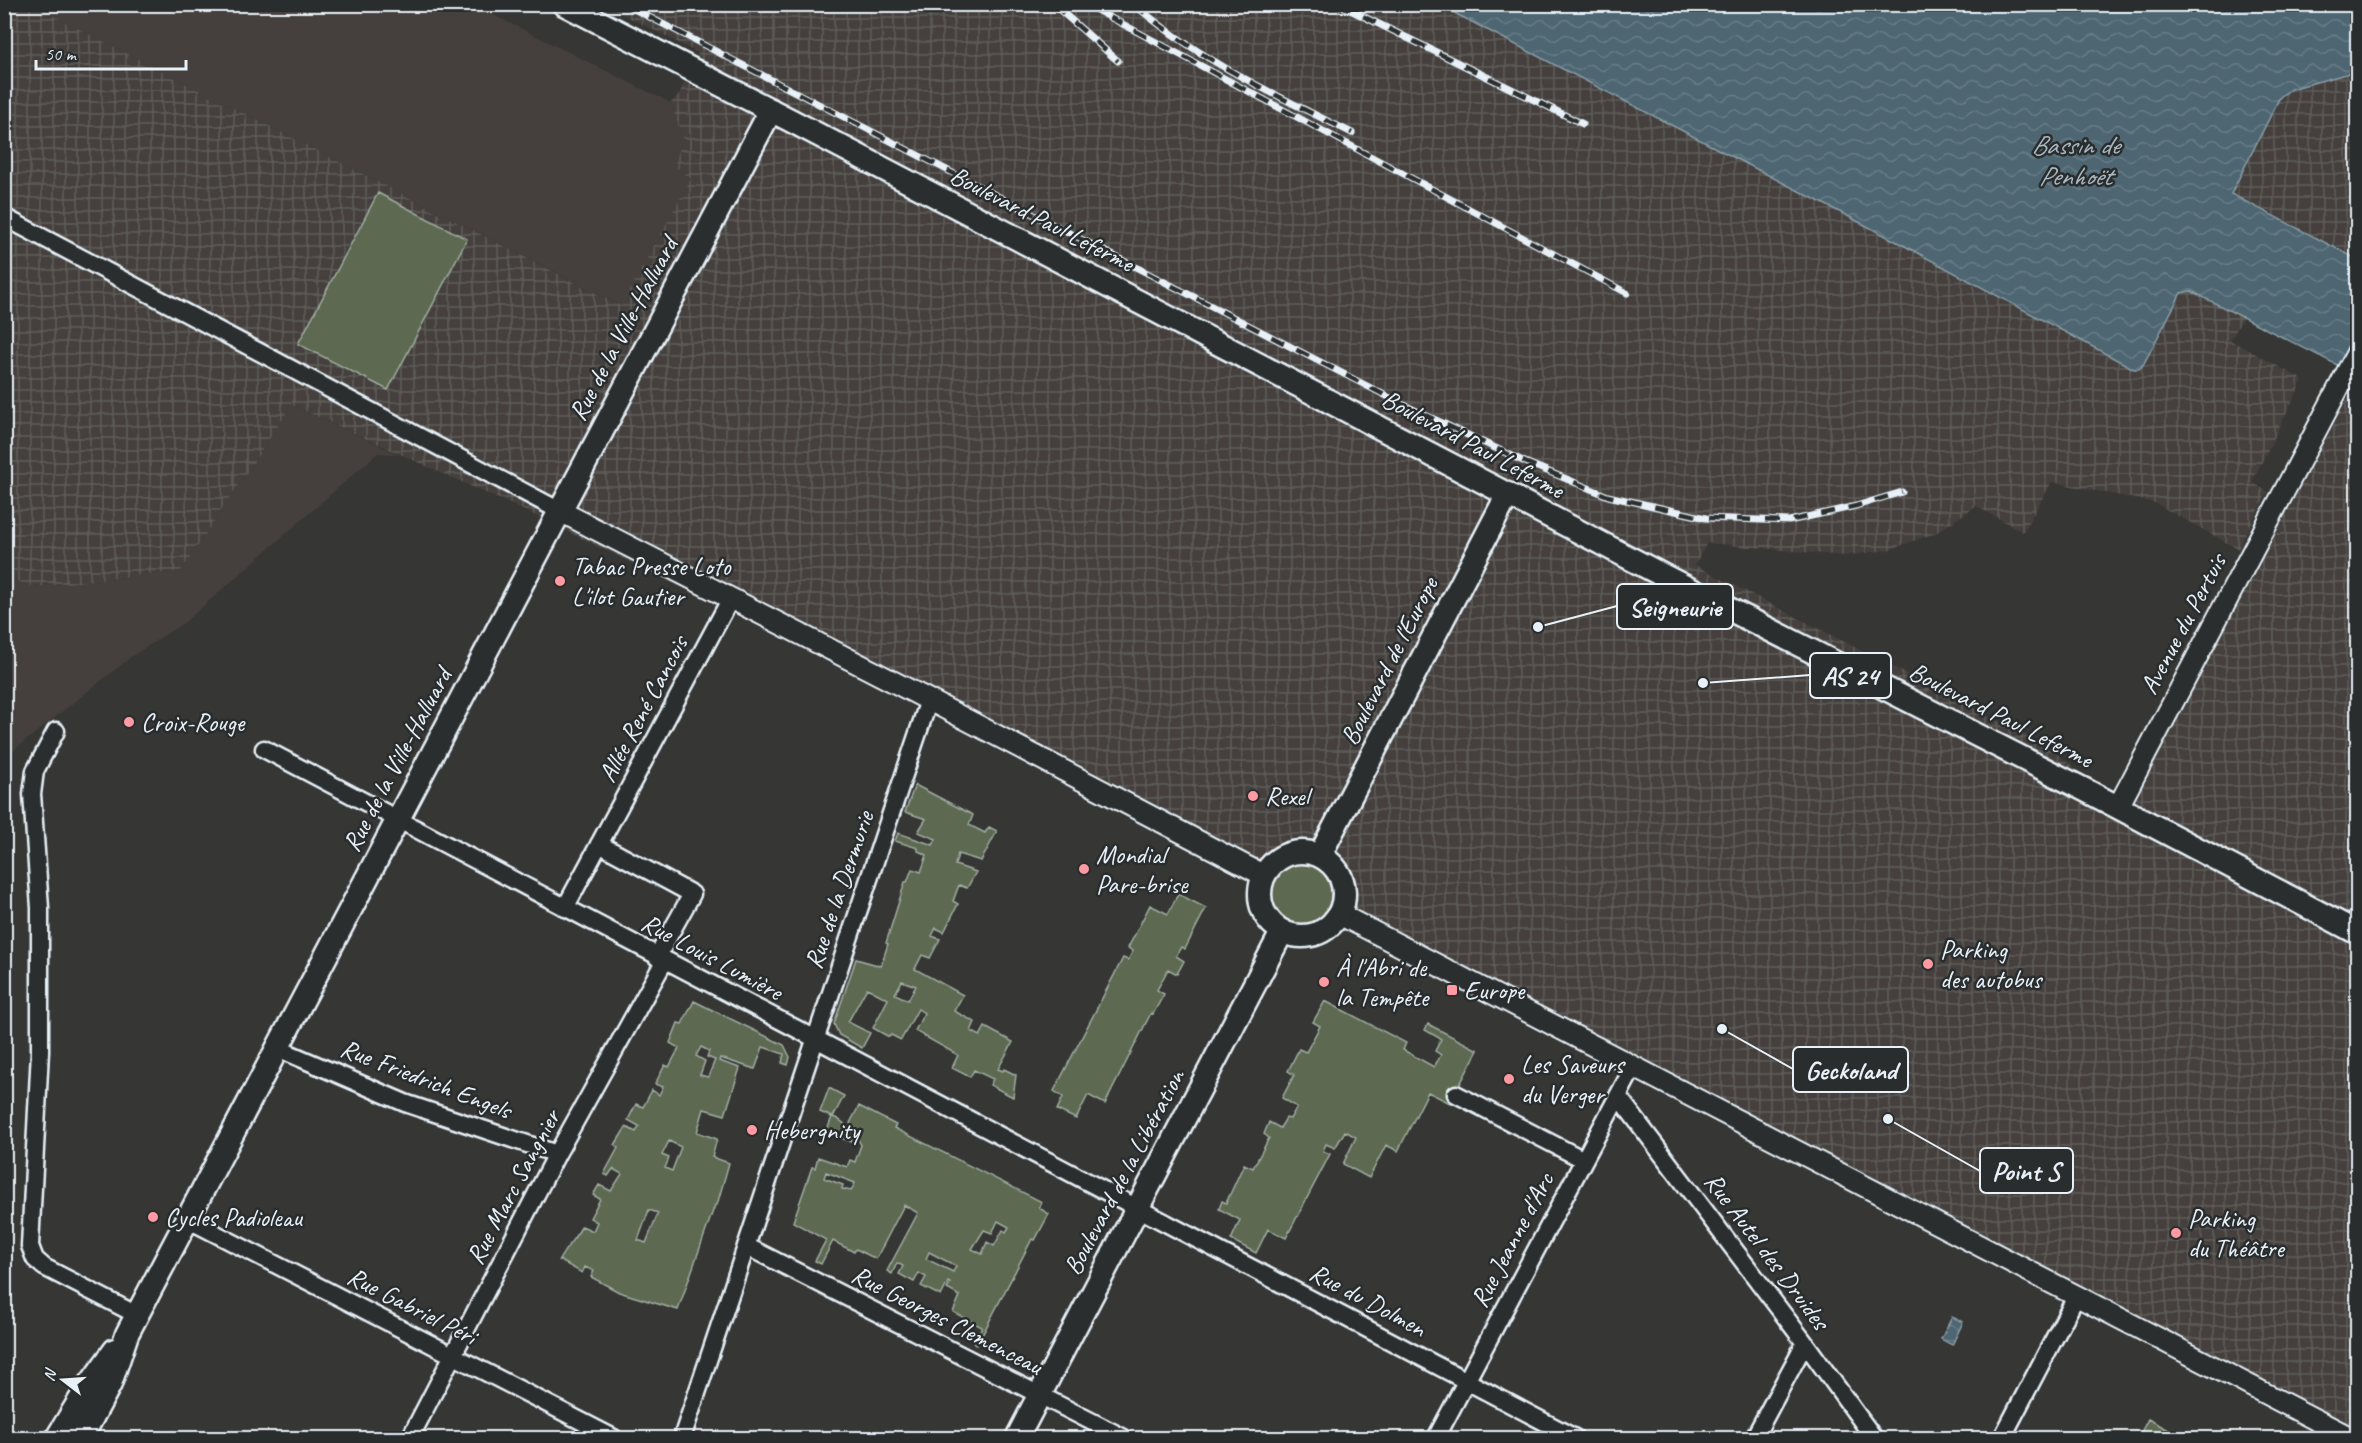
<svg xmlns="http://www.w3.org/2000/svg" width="2362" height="1443" font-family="Caveat,sans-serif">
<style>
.built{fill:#44413c}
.industrial{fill:url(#industrial-grid)}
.green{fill:#5d6a51;stroke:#a2aea4;stroke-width:1.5;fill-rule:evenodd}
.water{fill:url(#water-waves);stroke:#8b9ea8;stroke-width:1.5}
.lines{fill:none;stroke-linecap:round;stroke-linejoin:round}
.minor-casing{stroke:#e8f1f8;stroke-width:21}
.tertiary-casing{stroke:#e8f1f8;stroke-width:24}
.secondary-casing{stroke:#e8f1f8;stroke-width:27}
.minor{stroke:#2a2d2e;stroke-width:16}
.tertiary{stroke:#2a2d2e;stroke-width:20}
.secondary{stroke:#2a2d2e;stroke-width:22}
.rail-casing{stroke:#e8f1f8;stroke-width:7}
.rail{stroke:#2a2d2e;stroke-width:4.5;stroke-dasharray:14;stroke-linecap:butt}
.poi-dot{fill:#ff9aa2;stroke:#2a2d2e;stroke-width:2}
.labels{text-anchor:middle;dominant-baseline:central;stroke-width:5;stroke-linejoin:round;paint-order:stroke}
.street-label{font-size:26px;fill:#e8f1f8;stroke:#2a2d2e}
.poi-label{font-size:26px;fill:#e8f1f8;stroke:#2a2d2e;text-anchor:start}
.water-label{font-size:27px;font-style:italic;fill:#aab9c2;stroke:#2a2d2e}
.leader{fill:none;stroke:#e8f1f8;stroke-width:2}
.callout-dot{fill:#e8f1f8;stroke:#2a2d2e;stroke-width:2}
.callout{fill:#2a2d2e;stroke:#e8f1f8;stroke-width:2}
.callout-label{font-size:27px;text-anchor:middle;font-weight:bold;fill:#e8f1f8}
</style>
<defs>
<pattern id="industrial-grid" width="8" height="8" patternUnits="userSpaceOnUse" patternTransform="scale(1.5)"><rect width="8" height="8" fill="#44413c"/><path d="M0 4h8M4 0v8" fill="none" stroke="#5f5d59"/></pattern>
<pattern id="water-waves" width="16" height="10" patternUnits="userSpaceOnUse" patternTransform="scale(1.5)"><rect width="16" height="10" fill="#4d6672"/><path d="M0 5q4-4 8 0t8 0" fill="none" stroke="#677c87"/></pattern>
</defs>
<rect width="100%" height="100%" fill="#363634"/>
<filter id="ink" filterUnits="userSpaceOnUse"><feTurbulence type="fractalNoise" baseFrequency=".0167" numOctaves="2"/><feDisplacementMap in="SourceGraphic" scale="12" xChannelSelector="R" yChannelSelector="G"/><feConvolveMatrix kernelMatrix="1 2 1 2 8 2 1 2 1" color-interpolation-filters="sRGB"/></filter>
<g filter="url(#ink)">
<path class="built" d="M32,5h441l198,98 12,36 -9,26 17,14 -69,127z
M292,405l108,50 -22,-2 -193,169 -54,35 -126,100v-181l27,11 149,-16z"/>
<path class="industrial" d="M4,5h28l589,301 70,-127 -17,-14 9,-26 -12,-36 8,-9 19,-41 -93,-48h1752v313l-22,44 -91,-45 -14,23 73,40 -51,102 16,10 -30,57 -83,-46 -103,-21 -29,50 -47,-26 -40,27 -48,17 -44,6 -137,-13 -12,22 352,181 80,63 223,-415 7,4v1040l-167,-84 -549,-296 -1105,-542 -244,-111 -111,166 -149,16 -27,-11z"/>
<path class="green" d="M378,193l89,46 -79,151 -90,-46z
M915,785l58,30 -4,10 16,8 4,-6 8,4 -16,30 -23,-7 -3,11 21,7 -9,16 -8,-3 -6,16 5,3 -14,28 -8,-4 -4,8 8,3 -10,19 -8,-3 -7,14 48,26 -9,16 21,11 -4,9 9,5 5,-9 28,15 -15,27 5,2 1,-2 12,6 -3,22 -23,-12 3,-6 -19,-9 -4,7 -18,-9 6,-13 -43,-24 9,-18 -6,-4 -17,31 -10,-5 -2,2 -16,-9 15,-29 -21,-11 -19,34 22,11 -8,15 -23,-13 -5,-11 22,-65 25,7 7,-22 -2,-1 19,-61h2l5,-13 9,3 6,-17 -9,-4v-3l-23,-7 3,-8 35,12 3,-6 -18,-7 8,-13 -21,-7zM902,981l14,5 -8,14 -13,-6z
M1269 894a31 31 0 1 1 62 0a31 31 0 1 1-62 0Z
M1178,894l28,14 -21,41 -4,-2 -5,9 8,5 -7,13 -9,-5 -11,21 7,4 -11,20 -2,-1 -46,91 -17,-9 -12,24 -19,-9 6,-13 -9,-6 69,-133 5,2 5,-9 -5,-3 22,-43 18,9z
M694,1001l90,44 6,12 -2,8 -6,-2 2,-9 -21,-7 -8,22 -35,-11 -1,3 21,7 -15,47 -21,-6 -7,23 20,7 -5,18 17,6 -12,42h-2l-37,105 -59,-18 -28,-15 3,-6 -9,-4 -3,6 -23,-13c8,-14 16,-22 23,-34l11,5 4,-9 -7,-4 10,-19 -7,-4 6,-10 12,6 11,-17 -9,-5 -5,7 -4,-2 14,-26 -3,-3 11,-18 10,5 3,-6 -11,-6 8,-16 7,3 9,-17 7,5 4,-8 -8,-3 10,-19 4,2 10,-19 -9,-5 8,-20 4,1zM701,1047l8,4 -2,6 8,3 -7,17 -8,-2 5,-14 -9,-5zM669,1141l12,6 -9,24 -7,-3 4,-10 -7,-3zM649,1210l9,3 -12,30 -8,-3z
M1325,1001l81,42 -3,7 31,17 7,-12 -6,-4 6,-12 -16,-9 3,-6 50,26 -28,53 -22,-11 -30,59 -12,-6 -17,33 -26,-14 13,-27 -11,-6 -10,17 -9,-4 -3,7 7,3 -44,84 -18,-9 -12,24 -25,-13 9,-20 -21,-11 3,-8 4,2 18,-39 9,4 16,-30 -5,-4 5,-12 11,6 6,-10 4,1 7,-12 -15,-9 12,-23 -6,-4 11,-22 7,3 14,-26 -7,-4z
M829,1088l15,8 -11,21c11,4 19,13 19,25l-26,-9 6,-16 -12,-5z
M859,1106l37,19 -2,3 148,74 -3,6 10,6 -14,26 -3,-1 -55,106 -3,-1 8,-17 -29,-15 7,-16 -13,-7 3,-6 -2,-1 -7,14 -20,-10 5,-9 -7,-4 -5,9 -15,-8 4,-8 -6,-3 -5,11 -5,-3 31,-58 -14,-8 -28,54 -20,-10 -2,3 -21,-11 -12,23 -6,-3 11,-21 -33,-18 19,-55 3,1 3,-11 29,10 3,-7 5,2 6,-17 -11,-22zM826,1172l29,11 -4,8 -9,-2 1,-4 -19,-7zM998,1221l11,6 -3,5 -3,-2 -9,16 -7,-4 -5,12 -10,-5 12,-19 8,3zM929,1252l27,14 -3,6 -27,-13z
M2148,1419l36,19h-46z"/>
<path class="water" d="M1439,5h918v66l-66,18 -11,8 -49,97 126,65v116l-166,-84 -10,2 -38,72 -4,4h-5l-248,-133z
M1952,1317l11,5 -11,23 -11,-6z"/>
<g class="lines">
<g class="minor-casing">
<path id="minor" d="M4,217l556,294
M56,731l-21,40 -3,23 8,114v143l-10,195 5,13 9,8 93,48
M264,749l1311,689
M599,844l93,50 -35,63
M565,908l166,-310
M277,1048l128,55 152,51
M1456,1094l128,66
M1618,1096l187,247 69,95
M187,1219l427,219
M746,1246l378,192
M410,1438l147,-284 108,-194
M682,1438l247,-738
M1436,1438l198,-372
M1754,1438l51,-95
M2002,1438l74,-141"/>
</g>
<g class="tertiary-casing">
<path id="tertiary" d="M560,511l369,189 334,175
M2118,807l240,-456
M1339,914l1012,524"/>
</g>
<g class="secondary-casing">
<path id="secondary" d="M564,4l224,115 876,457 423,215 271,142
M1260 894a42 42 0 1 1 84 0a42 42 0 1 1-84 0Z
M1320,855l188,-361
M57,1438l29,-48 29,-40
M81,1438l29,-54 17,-50 10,-19 634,-1205
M1017,1438l265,-506"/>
</g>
<use href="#minor" class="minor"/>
<use href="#tertiary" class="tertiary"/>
<use href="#secondary" class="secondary"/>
<g class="rail-casing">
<path id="rail" d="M624,4l780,401 121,57 83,34 98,22 83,3 67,-15 46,-14
M1053,4l65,57
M1085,4l542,289
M1134,4c64,56 142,91 218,129
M1338,4l245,120"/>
</g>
<use href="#rail" class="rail"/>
</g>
</g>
<g class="poi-dot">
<circle cx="560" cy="581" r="6"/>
<circle cx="129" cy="722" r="6"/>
<circle cx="1253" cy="796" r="6"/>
<circle cx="1084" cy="869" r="6"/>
<circle cx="1928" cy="964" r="6"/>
<circle cx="1324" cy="982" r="6"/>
<rect x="1446" y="984" width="12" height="12" rx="3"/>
<circle cx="1509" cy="1079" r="6"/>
<circle cx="752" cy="1130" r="6"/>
<circle cx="153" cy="1217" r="6"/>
<circle cx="2176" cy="1233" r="6"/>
</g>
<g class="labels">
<g class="street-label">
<text transform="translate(1042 219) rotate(27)">Boulevard Paul Leferme</text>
<text transform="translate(623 329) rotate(-62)">Rue de la Ville-Halluard</text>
<text transform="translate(1473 444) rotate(28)">Boulevard Paul Leferme</text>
<text transform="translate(2183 624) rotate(-62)">Avenue du Pertuis</text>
<text transform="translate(1389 661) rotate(-63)">Boulevard de l'Europe</text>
<text transform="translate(643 709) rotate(-62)">Allée René Cancois</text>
<text transform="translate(2001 715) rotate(27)">Boulevard Paul Leferme</text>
<text transform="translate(397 760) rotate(-62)">Rue de la Ville-Halluard</text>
<text transform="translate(839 890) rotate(-71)">Rue de la Dermurie</text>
<text transform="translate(712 957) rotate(28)">Rue Louis Lumière</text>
<text transform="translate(426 1079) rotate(21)">Rue Friedrich Engels</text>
<text transform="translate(1124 1172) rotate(-62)">Boulevard de la Libération</text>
<text transform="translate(513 1187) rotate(-62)">Rue Marc Sangnier</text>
<text transform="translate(1512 1240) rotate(-62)">Rue Jeanne d'Arc</text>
<text transform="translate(1767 1251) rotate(53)">Rue Autel des Druides</text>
<text transform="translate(1368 1300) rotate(28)">Rue du Dolmen</text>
<text transform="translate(412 1306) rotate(27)">Rue Gabriel Péri</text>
<text transform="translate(947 1320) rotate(27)">Rue Georges Clemenceau</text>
</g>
<g class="poi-label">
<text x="572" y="566">Tabac Presse Loto<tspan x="572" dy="30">L'ilot Gautier</tspan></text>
<text x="141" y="722">Croix-Rouge</text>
<text x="1265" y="796">Rexel</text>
<text x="1096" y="854">Mondial<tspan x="1096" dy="30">Pare-brise</tspan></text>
<text x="1940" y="949">Parking<tspan x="1940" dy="30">des autobus</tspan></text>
<text x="1336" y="967">À l'Abri de<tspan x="1336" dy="30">la Tempête</tspan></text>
<text x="1464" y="990">Europe</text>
<text x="1521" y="1064">Les Saveurs<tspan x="1521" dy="30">du Verger</tspan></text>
<text x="764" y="1130">Hebergnity</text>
<text x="165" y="1217">Cycles Padioleau</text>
<text x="2188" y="1218">Parking<tspan x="2188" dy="30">du Théâtre</tspan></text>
</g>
<g class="water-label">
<text x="2075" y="145">Bassin de<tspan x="2075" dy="31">Penhoët</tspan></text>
</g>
</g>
<path class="leader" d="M1538 627L1617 606M1703 683L1810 675M1722 1029L1793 1069M1888 1119L1980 1171"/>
<g class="callout-dot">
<circle cx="1538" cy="627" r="6"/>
<circle cx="1703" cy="683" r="6"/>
<circle cx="1722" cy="1029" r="6"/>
<circle cx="1888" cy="1119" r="6"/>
</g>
<g class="callout">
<rect x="1617" y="584" width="116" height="45" rx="6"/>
<rect x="1810" y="653" width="81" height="45" rx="6"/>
<rect x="1793" y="1047" width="115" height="45" rx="6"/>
<rect x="1980" y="1148" width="93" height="45" rx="6"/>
</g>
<g class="callout-label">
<text x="1675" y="616">Seigneurie</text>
<text x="1850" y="685">AS 24</text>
<text x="1851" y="1079">Geckoland</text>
<text x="2026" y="1180">Point S</text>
</g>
<rect width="2362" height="1443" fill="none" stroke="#2a2d2e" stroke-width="24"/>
<rect x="12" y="12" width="2338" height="1419" fill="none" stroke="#e8f1f8" stroke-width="2" filter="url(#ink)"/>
<g transform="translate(63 1380) rotate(287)" stroke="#2a2d2e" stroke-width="4.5" paint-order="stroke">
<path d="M0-4.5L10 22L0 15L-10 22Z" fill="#e8f1f8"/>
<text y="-9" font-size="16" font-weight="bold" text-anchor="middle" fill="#e8f1f8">N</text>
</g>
<path d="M36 60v9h150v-9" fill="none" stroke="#e8f1f8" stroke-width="3"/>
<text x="45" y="60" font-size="18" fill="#e8f1f8" stroke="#2a2d2e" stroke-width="4.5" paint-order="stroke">50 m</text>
</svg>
